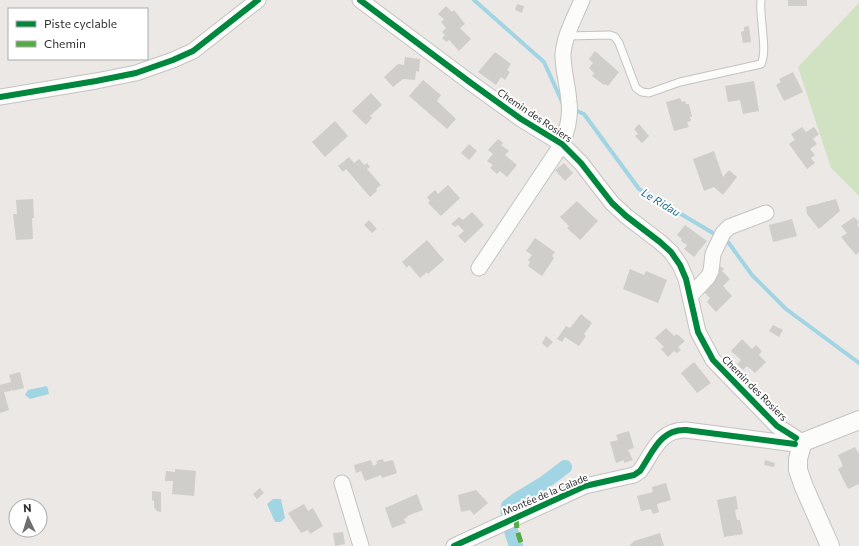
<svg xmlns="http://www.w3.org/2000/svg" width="859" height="546" font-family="Commissioner,sans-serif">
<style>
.green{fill:#d1e2c2}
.water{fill:#a2d5e4}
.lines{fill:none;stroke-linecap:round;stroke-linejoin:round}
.stream{stroke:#a2d5e4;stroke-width:4}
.canal{stroke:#a2d5e4;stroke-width:14}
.building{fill:#d0cecb}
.service-casing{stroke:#c4c3c3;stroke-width:9}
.minor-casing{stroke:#c4c3c3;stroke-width:17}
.tertiary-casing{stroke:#c4c3c3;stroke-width:20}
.service{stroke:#fcfcfb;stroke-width:7}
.minor{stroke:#fcfcfb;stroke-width:15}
.tertiary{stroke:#fcfcfb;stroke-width:18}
.quiet{stroke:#54ab44;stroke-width:5;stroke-dasharray:10 5;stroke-linecap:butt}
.cycleway-casing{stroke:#fff;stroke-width:8}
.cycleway{stroke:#00873e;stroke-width:6}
.labels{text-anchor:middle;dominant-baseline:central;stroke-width:4;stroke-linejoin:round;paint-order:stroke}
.street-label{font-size:10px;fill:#2e2e2e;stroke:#fff}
.water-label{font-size:11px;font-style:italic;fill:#1d6f93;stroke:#fff}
</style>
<rect width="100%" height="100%" fill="#ebe8e5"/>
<path class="green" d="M859,3v193l-28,-28 -33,-101z"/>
<path class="water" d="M47,386l2,8 -19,5 -5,-4 3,-5z
M273,499h8l4,19 -4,4h-6l-8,-18z"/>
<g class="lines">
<path class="stream" d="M474,0l70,62 20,44
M572,109l12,5 55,75 89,53 24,33 34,34 73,54"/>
<path class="canal" d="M516,546c-4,-13 -10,-26 -8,-40l8,-6 28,-17 21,-16"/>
</g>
<path class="building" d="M788,0h19v6h-19z
M517,4l7,2 -2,7 -7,-3z
M446,6l6,6 2,-2 11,14 -5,4 11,11 -12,12 -10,-11 -3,2 -4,-4 3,-3 -3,-3 4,-4 -5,-6 3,-3 -6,-5z
M749,26l2,16 -8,1 -2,-11 3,-1v-4z
M595,51l24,21 -11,14 -3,-2 -1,1 -12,-9 2,-3 -5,-5 4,-5 -4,-4z
M495,52l16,12 -4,6 3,2 -5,8 -4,-3 -5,8 -18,-13z
M405,57l15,2 -1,13 -3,-1 -1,9 -12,-1 -10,8 -9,-10 14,-13 6,1z
M793,72l10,20 -19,9 -8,-16 5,-3 -2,-3z
M423,80l18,15 -4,6 19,18 -9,10 -38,-33z
M754,81l5,30 -16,3 -3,-14 -12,2 -3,-16z
M371,93l11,12 -12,11 2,2 -6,7 -14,-14z
M680,98l2,4 3,-1 1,3h3l3,13h-2l1,4 -4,1 2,5 -15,4 -8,-29z
M335,121l13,15 -23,21 -13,-15z
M639,124l10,12 -7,7 -7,-7 3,-2 -4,-5z
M802,127l4,5 8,-5 5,7 -6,5 4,5 -7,5 5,6 -4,3 4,5 -8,6 -18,-25 6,-4 -4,-6z
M498,139l5,4 -2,2 8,6 -4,4 12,10 -10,12 -7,-6 -3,3 -7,-6 3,-3 -6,-4 6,-7 -5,-4z
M469,144l8,7 -8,9 -8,-7z
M714,151l9,26 6,-7 8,7 -14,18 -9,-8 -10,4 -11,-32z
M349,157l5,6 5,-4 5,6 3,-2 3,4 -3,2 14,16 -5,4 1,2 -7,6 -24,-28 -3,3 -5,-6z
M564,163l9,10 -8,8 -10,-11z
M448,185l12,13 -19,18 -13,-13 2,-2 -3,-4 8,-7 3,4z
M33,199l1,19h-2l1,21 -17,1 -3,-26h4l-1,-14z
M836,199l4,12 -21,18 -12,-15 -1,-7z
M577,201l21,20 -18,19 -13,-12 2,-2 -9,-9z
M472,212l12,13 -19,18 -7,-7 6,-5 -6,-6 -3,2 -4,-3 8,-7 4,3z
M854,217l5,5 -2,3 2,2v25l-3,3 -15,-18 6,-4 -6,-7z
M792,219l5,17 -24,6 -4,-17z
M369,220l8,9 -5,4 -8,-8z
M685,225l22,16 -13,16 -10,-8 3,-4 -6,-4 1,-2 -5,-4z
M535,238l20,14 -3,4 2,2 -12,18 -14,-10 2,-4 -2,-2 4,-5 -6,-4z
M427,240l17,20 -16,14 -1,-2 -7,6 -11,-13 -2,3 -5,-6z
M715,262h5v4l4,3 -2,2 8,8 -7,7 9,10 -16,16 -9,-10 3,-4 -8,-8 17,-17 -4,-4z
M630,269l14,6 2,-4 21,9 -9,23 -35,-14z
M581,314l11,9 -8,11 2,2 -7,10 -14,-9 -3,5 -5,-3 9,-13 4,2z
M773,325l10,5 -4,7 -10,-6z
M666,328l8,8 3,-2 8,7 -7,6 3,3 -4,3 -3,-2 -6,6 -7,-8 3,-2 -9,-9z
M546,336l7,6 -6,6 -5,-5z
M742,339l10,10 4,-4 6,6 -3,4 7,7 -11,11 -8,-7 -4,4 -6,-6 4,-4 -10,-9z
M694,362l17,21 -14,10 -16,-20z
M20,372l4,16 -12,3v-3l-1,3 -7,1 5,18 -9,3v-28l11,-3 -2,-7z
M629,431l5,17 -6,2 5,10 -9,3v-3l-8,3 -6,-21 8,-2 -2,-5z
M855,447l4,7v30l-11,5 -10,-20 5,-3 -5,-11z
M383,459l1,3 9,-2 4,13 -15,5 -1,-3 -16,6 -4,-10 -5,2 -2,-8 17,-5 2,6 4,-2 -1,-3z
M765,460l10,3 -1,4 -10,-2z
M175,469l21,2 -2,25 -22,-2 1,-13h-8l1,-10 9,1z
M666,483l5,17 -14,4 2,8 -6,2 -2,-5 -10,2 -4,-15 16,-4 -1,-5z
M260,488l4,5 -7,6 -4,-5z
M476,490l12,13 -14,12 -4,-5 -9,2 -3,-17z
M152,491l9,1v20l-4,-1 -3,-4v-6l-2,-1z
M417,494l6,16 -16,6 1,1 -4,2 2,4 -14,5 -7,-20z
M736,496l2,13 -3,1 1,6 1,4h3l3,14 -19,3 -7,-37z
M304,504l4,7 5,-3 10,18 -13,8 -2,-4 -7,3 -13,-20z
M343,532l2,12 -10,2 -2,-13z
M660,533l4,13h-35l5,-5z"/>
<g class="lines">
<g class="service-casing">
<path id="service" d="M567,36l43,-1 5,2 4,6 17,45 6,4 7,1 31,-11 81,-18c7,-13 -2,-47 0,-64"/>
</g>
<g class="minor-casing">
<path id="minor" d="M360,0l111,83 50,36 41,25 19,19 31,40 14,13 34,26 11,10 9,13 6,14 12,53 15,28 64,66 19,12
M0,97l96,-16 40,-8 37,-13 20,-9 65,-51
M479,268l83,-124c5,-13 9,-28 7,-42 -1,-16 -6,-31 -6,-47 1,-19 12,-38 19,-55
M690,296l18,-19 3,-6 2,-17 10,-21 6,-6 37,-14
M342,483l19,63
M454,546l131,-60 49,-11 6,-4c13,-19 20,-42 46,-41l109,14"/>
</g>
<g class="tertiary-casing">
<path id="tertiary" d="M806,441l53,-21
M801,448l-3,11v11l6,17 26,59"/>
</g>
<use href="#service" class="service"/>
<use href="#minor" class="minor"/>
<use href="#tertiary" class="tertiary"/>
<path class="quiet" d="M516,518l1,12 5,16"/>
<g class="cycleway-casing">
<path id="cycleway" d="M360,0l111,83 50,36 41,25 19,19 31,40 14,13 34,26 11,10 9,13 6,14 12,53 15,28 64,66 19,12
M0,97l96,-16 40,-8 37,-13 20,-9 65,-51
M454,546l131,-60 49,-11 6,-4c13,-19 20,-42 46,-41l109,14"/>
</g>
<use href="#cycleway" class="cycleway"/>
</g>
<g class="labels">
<g class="street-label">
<text transform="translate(535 115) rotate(34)">Chemin des Rosiers</text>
<text transform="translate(755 388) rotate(45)">Chemin des Rosiers</text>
<text transform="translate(545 494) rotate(-23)">Montée de la Calade</text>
</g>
<g class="water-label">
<text transform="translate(661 202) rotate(31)">Le Ridau</text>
</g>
</g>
<rect x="8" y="8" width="140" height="52" fill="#ffffff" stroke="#ababab"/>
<rect x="16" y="21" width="20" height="6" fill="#00873e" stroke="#ababab"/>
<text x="44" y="28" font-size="12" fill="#2e2e2e">Piste cyclable</text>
<rect x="16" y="41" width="20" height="6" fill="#54ab44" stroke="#ababab"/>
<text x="44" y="48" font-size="12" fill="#2e2e2e">Chemin</text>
<g transform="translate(28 518) rotate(356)"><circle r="19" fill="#ffffff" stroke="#ababab"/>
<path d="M0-3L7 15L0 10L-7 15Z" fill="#706f6e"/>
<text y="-6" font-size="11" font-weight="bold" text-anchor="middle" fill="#2e2e2e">N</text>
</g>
</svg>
